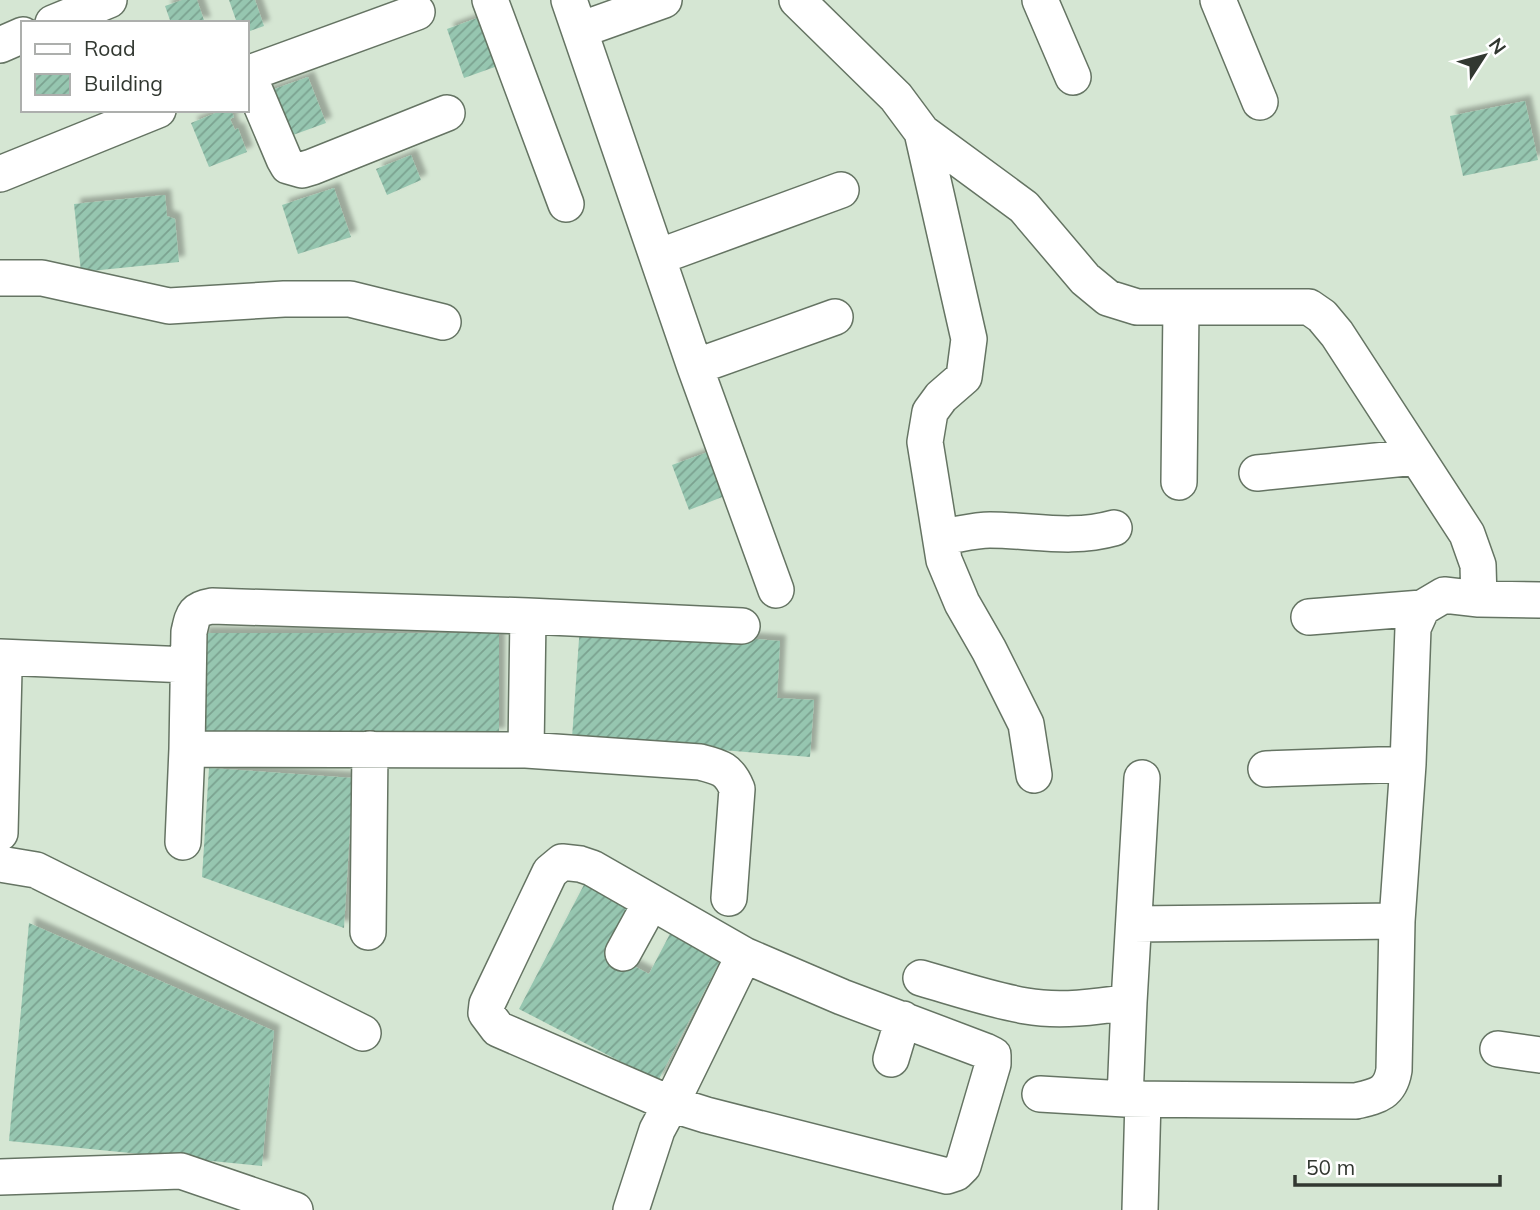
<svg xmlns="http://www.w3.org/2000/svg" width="1540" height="1210" font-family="Mulish,sans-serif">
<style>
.building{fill:url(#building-hatch);filter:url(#shadow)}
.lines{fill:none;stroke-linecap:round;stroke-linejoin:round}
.minor-casing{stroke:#657463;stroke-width:38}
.minor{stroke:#fff;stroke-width:35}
</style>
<defs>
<pattern id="building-hatch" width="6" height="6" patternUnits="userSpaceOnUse" patternTransform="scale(1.75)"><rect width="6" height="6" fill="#96c6b0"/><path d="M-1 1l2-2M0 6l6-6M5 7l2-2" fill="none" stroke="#7ba290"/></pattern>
<filter id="shadow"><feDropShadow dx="6" dy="-6" stdDeviation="2" flood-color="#0004"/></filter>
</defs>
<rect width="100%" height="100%" fill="#d5e6d3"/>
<path class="building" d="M182,0h15l8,23h-34l-6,-17z
M229,0h26l9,26 -17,6v-9h-10z
M488,14l18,49 -42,15 -17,-49z
M308,77l18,46 -33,12 -4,-10 -12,5 -14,-37z
M1525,101l13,59 -75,16 -13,-60z
M223,110l3,2 5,-2 3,7 -4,2 5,11 3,-2 9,24 -38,15 -18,-44z
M411,155l10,25 -34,15 -11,-26z
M334,188l17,49 -53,17 -16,-49z
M165,195l2,21 8,3 4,43 -98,10 -7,-68z
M719,448l16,44 -46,18 -17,-45z
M580,625l200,16 -3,57 37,2 -4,57 -238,-19z
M202,633h297v101l-297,-1z
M209,768l144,10 -9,150 -142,-51z
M587,879l55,29 -25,49 32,17 23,-44 50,27 -64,124 -139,-72z
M29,923l245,108 -12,135 -253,-25z"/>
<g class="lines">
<g class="minor-casing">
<path id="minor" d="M490,0l76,204
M569,0l126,367 81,223
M797,0l99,97 26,35 102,75 61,72 23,19 29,9h172l13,9 15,18 130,200 11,31 1,34
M1040,0l33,77
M1218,0l42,102
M53,23l56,-23
M580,30l84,-30
M0,45l23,-10
M247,74l170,-62
M248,74l36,85 4,7 14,4 10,-3 135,-54
M922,132l47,207 -5,38 -23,20 -11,15 -5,30 19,118 18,43 27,47 37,74 8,51
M0,174l158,-64
M658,257l183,-67
M0,278h42l127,28 115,-7h66l93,23
M695,367l140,-50
M1257,473l159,-16
M1179,482l2,-175
M941,537c16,-2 33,-7 49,-7 43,0 81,10 124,-2
M1309,617l113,-9
M0,657l188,8
M187,749l339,1 174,12c20,5 29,7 37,27l-8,109
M526,750l2,-134
M1266,769l142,-5
M0,833l4,-163
M183,842l4,-93 2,-117c4,-17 4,-23 23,-26l316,10 214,10
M0,864l36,6 327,163
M1134,924l263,-3
M368,932l2,-183
M623,953l28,-51
M921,978c35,10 70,22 105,28 33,6 71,1 103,-4
M1498,1049l42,6
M891,1059l12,-40
M1040,1094l85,5 231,2c21,-5 34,-7 38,-31l3,-149 11,-157 5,-136 9,-20 22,-13 35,4 61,1
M1125,1099l4,-97 13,-224
M0,1177l181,-6 114,39
M631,1210l26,-80 14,-26 35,11 241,61 9,-3 7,-7 30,-102v-9l-8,-4 -143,-54 -98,-42 -73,149 -173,-75 -12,-16 1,-9 63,-132 12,-10 18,2 12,4 152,87
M1140,1210l3,-111"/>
</g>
<use href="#minor" class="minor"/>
</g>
<rect x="21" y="21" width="228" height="91" fill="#ffffff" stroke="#adafad" stroke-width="2"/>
<rect x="35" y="44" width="35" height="10" fill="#ffffff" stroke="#adafad" stroke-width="2"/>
<text x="84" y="56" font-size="21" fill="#323831">Road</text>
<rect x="35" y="74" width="35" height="21" fill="url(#building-hatch)" stroke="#adafad" stroke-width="2"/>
<text x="84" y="91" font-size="21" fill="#323831">Building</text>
<g transform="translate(1484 56) rotate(54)" stroke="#ffffff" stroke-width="5" paint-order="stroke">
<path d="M0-5L12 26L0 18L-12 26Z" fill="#323831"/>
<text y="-10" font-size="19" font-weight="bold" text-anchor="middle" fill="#323831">N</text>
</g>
<path d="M1295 1175v10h205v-10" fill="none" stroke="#323831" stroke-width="3.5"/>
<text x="1306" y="1175" font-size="21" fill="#323831" stroke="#ffffff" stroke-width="5" paint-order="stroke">50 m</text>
</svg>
